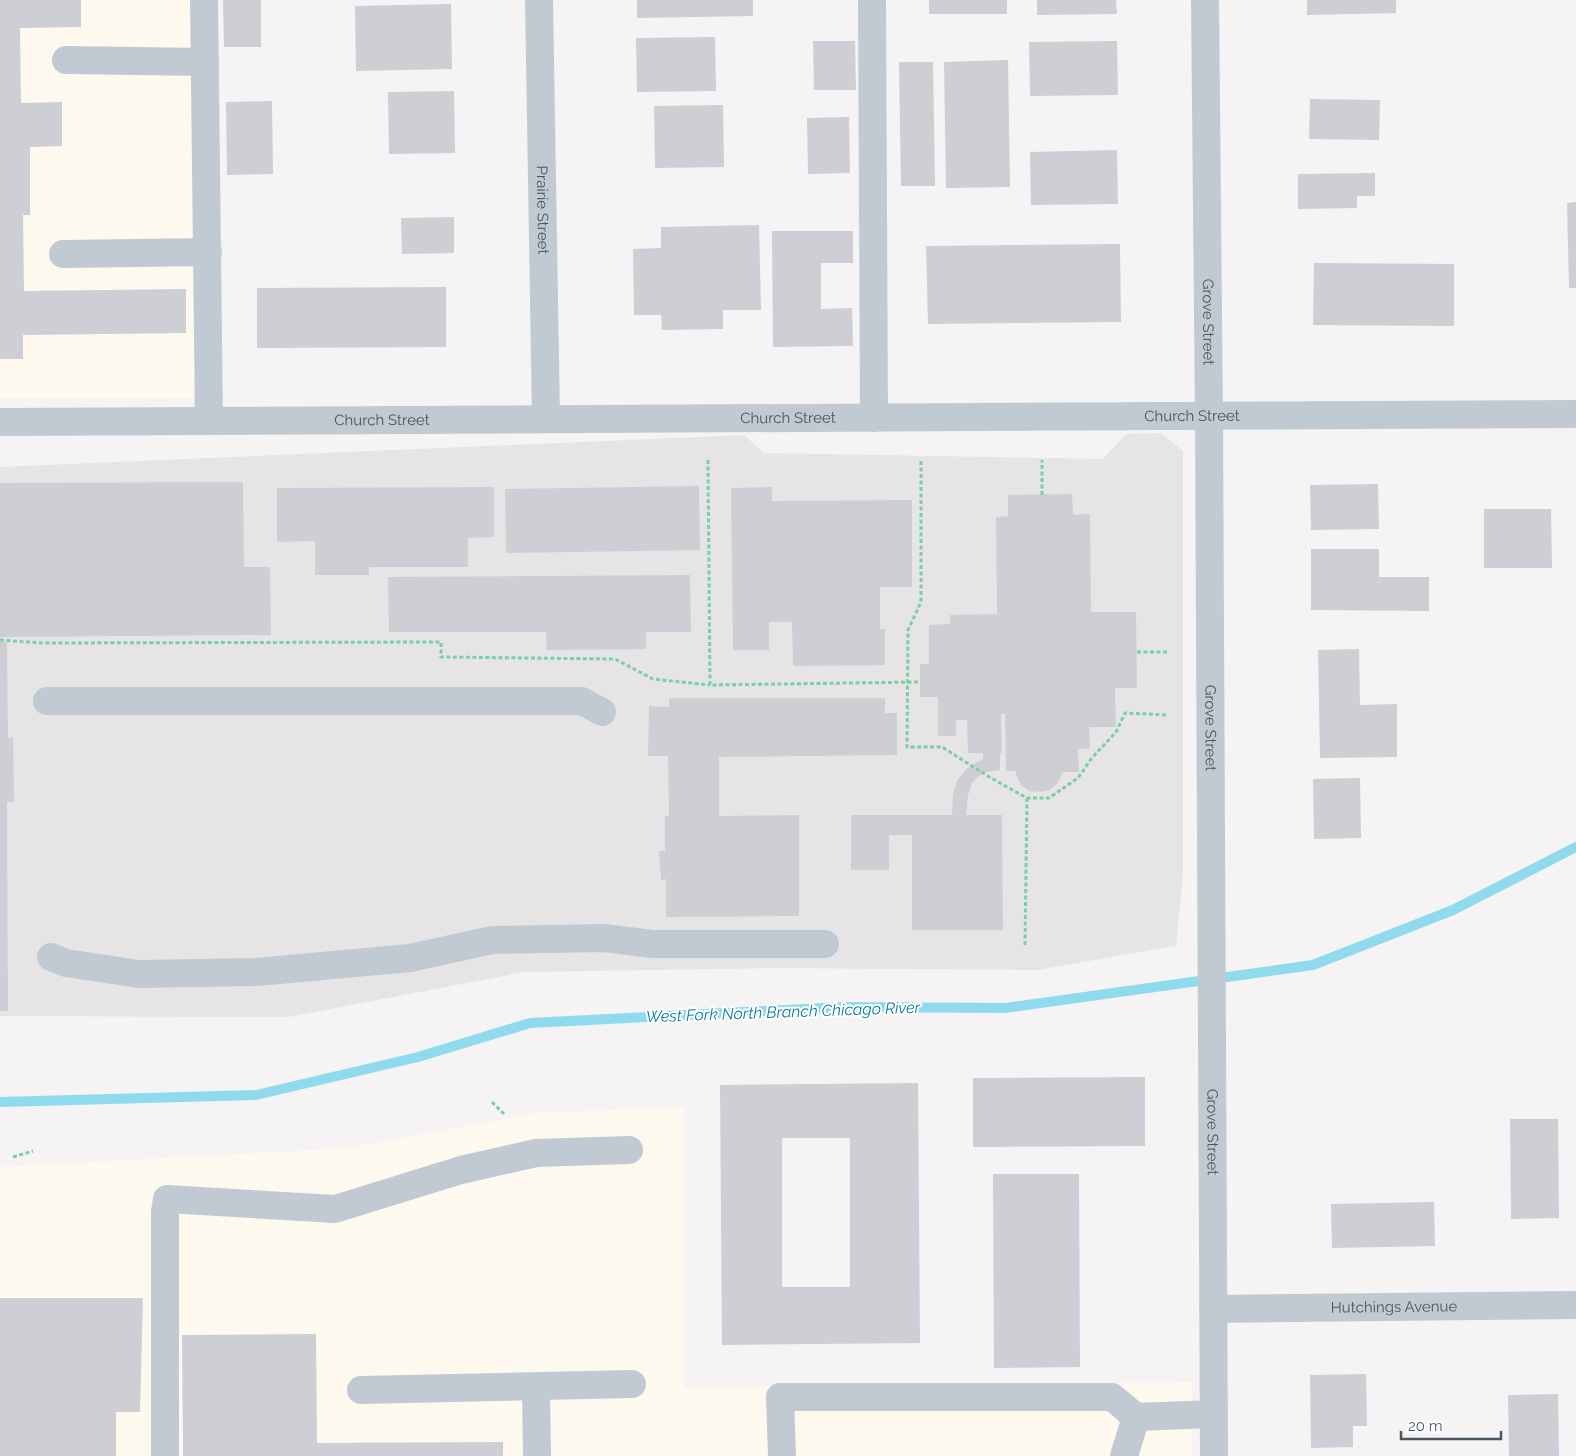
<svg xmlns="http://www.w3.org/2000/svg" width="1576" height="1456" font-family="Raleway,sans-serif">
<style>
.commercial{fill:#fdf9ef}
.education{fill:#e6e4e5}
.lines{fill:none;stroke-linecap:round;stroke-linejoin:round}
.stream{stroke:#90daee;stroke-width:10}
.building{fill:#cdcfd5;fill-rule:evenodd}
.path{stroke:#7ad0a6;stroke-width:3;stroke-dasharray:4 2.5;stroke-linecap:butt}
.minor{stroke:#c1cad2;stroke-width:28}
.labels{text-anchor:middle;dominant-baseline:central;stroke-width:4;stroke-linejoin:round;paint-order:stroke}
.street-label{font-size:15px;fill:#4a5661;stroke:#fff}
.water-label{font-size:16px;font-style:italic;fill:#0c7c9b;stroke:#fff}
</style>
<rect width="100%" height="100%" fill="#f5f3f3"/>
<path class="commercial" d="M0,0h194l6,398h-200z
M684,1107v281l508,-6v74h-1192v-289l347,-19 190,-35z"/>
<path class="education" d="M1161,433l22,18v423l-7,72 -140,24 -264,-2 -248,4 -236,45 -288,-1v-549l744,-32 20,18 339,6 23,-25z"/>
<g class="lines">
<path class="stream" d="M0,1102l256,-7 162,-38 112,-34 315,-16 160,1 308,-43 140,-55 123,-63"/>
</g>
<path class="building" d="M0,0h81v27l-61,1 1,75 41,-1v44l-32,1v68h-7l1,76 162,-2v44l-163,2v24h-23z
M223,0h38v47h-37z
M637,0h116v16l-116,2z
M929,0h78v14h-78z
M1037,0h79l1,14 -80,1z
M1307,0h89v13l-89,2z
M451,4l1,65 -96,2 -1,-65z
M715,37l1,54 -79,1 -1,-54z
M813,41h42l1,49h-42z
M1117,41l1,54 -88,1 -1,-54z
M1008,60l2,127 -64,1 -2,-126z
M899,62h34l2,124h-34z
M454,91l1,62 -66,1 -1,-62z
M1310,99l70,1 -1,40 -70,-1z
M272,101l1,73 -46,1 -1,-73z
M723,105l1,62 -69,1 -1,-62z
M849,117l1,56 -42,1 -1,-56z
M1117,150l1,54 -87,1 -1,-53z
M1375,173v23h-18v12l-59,1v-35z
M1576,202v86h-7l-2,-85z
M454,217v36l-52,1 -1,-36z
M759,225l2,85h-38v19l-61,1 -1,-15h-27l-1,-66 28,-1v-21z
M772,231h81v32h-32v46l31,-1 1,38 -80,1z
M1120,244l1,78 -193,2 -2,-78z
M1314,263l140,1v62l-141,-1z
M446,287v60l-189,1v-60z
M243,482l1,85h26l1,68 -271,2v-154z
M1378,484l1,45 -68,1 -1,-45z
M699,486l1,64 -194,3 -1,-64z
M494,487v50l-26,1v29h-99v8h-54v-34l-38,1v-54z
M772,487v14l140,-1v87h-32v42h5v36l-92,1 -1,-44h-23v28h-36l-2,-162z
M1072,494l1,21 17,-1 1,98h45l1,76h-22l1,39h-27l1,21 -12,1 1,23h-16l-6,12 -7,6 -10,2 -11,-1 -8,-6 -5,-10v-4h-10l-1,-57h-4l1,39h-2v17l-14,2 -8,5 -6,6 -4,12 -2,20h36l1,115h-91v-95h-23v35h-38v-55h101l1,-20 4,-14 9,-12 17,-10v-6h-15l-1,-33h-11v16h-18v-39h-18v-33h9v-39l21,-1v-9l47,-1 -1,-97 12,-1v-21z
M1484,509h67l1,59h-68z
M1311,549h68v28h50v34l-118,-1z
M690,575l1,57h-45v17l-99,1 -1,-18h-157l-1,-55z
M0,642h7l1,96 5,-1 1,65h-7l1,209h-8z
M1359,649l1,56 37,-1v53l-77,1 -2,-108z
M669,698h216v15h12v42l-178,2v59l80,-1v101l-133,1v-38l-5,1 -2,-29h6v-35h4l-1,-60h-20l1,-50 20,1z
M1360,778l1,60 -47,1 -1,-60z
M1145,1077v69l-172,1v-69z
M918,1083l2,260 -198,2 -2,-260zM782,1138h68v149h-68z
M1510,1119h48l1,99 -48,1z
M993,1174h86l1,193 -86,1z
M1434,1202l1,44 -103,2 -1,-44z
M0,1298h143l-3,114h-24v44h-116z
M316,1334l1,109 186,-1v14h-320l-1,-121z
M1366,1374l1,52h-14v21l-42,1 -1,-73z
M1558,1394l1,62h-50l-1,-61z"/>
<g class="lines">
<path class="path" d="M708,460l2,225 210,-3
M921,461v141l-13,28 -1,117h35l49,31 36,20h22l29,-20 13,-19 25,-27 9,-19 43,2
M1042,495v-35
M0,640l43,3 398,-1v15l174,2 38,20 57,6
M1137,652h31
M1025,945l2,-147
M492,1102l12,12
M13,1157l20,-6"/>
<g class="minor">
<path d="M204,0l5,421"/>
<path id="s1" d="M539,0l7,419"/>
<path d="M872,0l2,418"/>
<path id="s2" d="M1205,0l4,416 5,1040"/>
<path d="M66,60l139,2"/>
<path d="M63,254l145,-2"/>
<path id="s3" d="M0,422l1576,-8"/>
<path d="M47,701h535l20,11"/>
<path d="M51,957l15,6 73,11 118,-2 153,-14 82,-18 112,-2 48,6h173"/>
<path id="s4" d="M1213,1309l363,-4"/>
<path d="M536,1387l1,69"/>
<path d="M361,1390l271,-6"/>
<path d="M165,1456v-244l2,-13 168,10 126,-39 75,-17 93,-3"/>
<path d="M782,1456l-2,-59h332l24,20"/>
<path d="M1124,1456l12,-39 77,-3"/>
</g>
</g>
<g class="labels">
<g class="street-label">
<text stroke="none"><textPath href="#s1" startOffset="210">Prairie Street</textPath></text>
<text stroke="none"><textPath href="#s2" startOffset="322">Grove Street</textPath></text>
<text stroke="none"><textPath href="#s3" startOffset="1192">Church Street</textPath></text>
<text stroke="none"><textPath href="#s3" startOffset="788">Church Street</textPath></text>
<text stroke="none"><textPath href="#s3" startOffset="382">Church Street</textPath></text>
<text stroke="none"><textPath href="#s2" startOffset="728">Grove Street</textPath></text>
<text stroke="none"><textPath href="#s2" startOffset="1132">Grove Street</textPath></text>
<text stroke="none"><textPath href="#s4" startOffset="181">Hutchings Avenue</textPath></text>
</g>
<g class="water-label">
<text transform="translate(783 1012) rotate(-2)">West Fork North Branch Chicago River</text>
</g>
</g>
<path d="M1401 1431v8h100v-8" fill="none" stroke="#4a5661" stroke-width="2.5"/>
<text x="1408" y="1431" font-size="15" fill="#4a5661" stroke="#ffffff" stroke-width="4" paint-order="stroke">20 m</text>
</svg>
